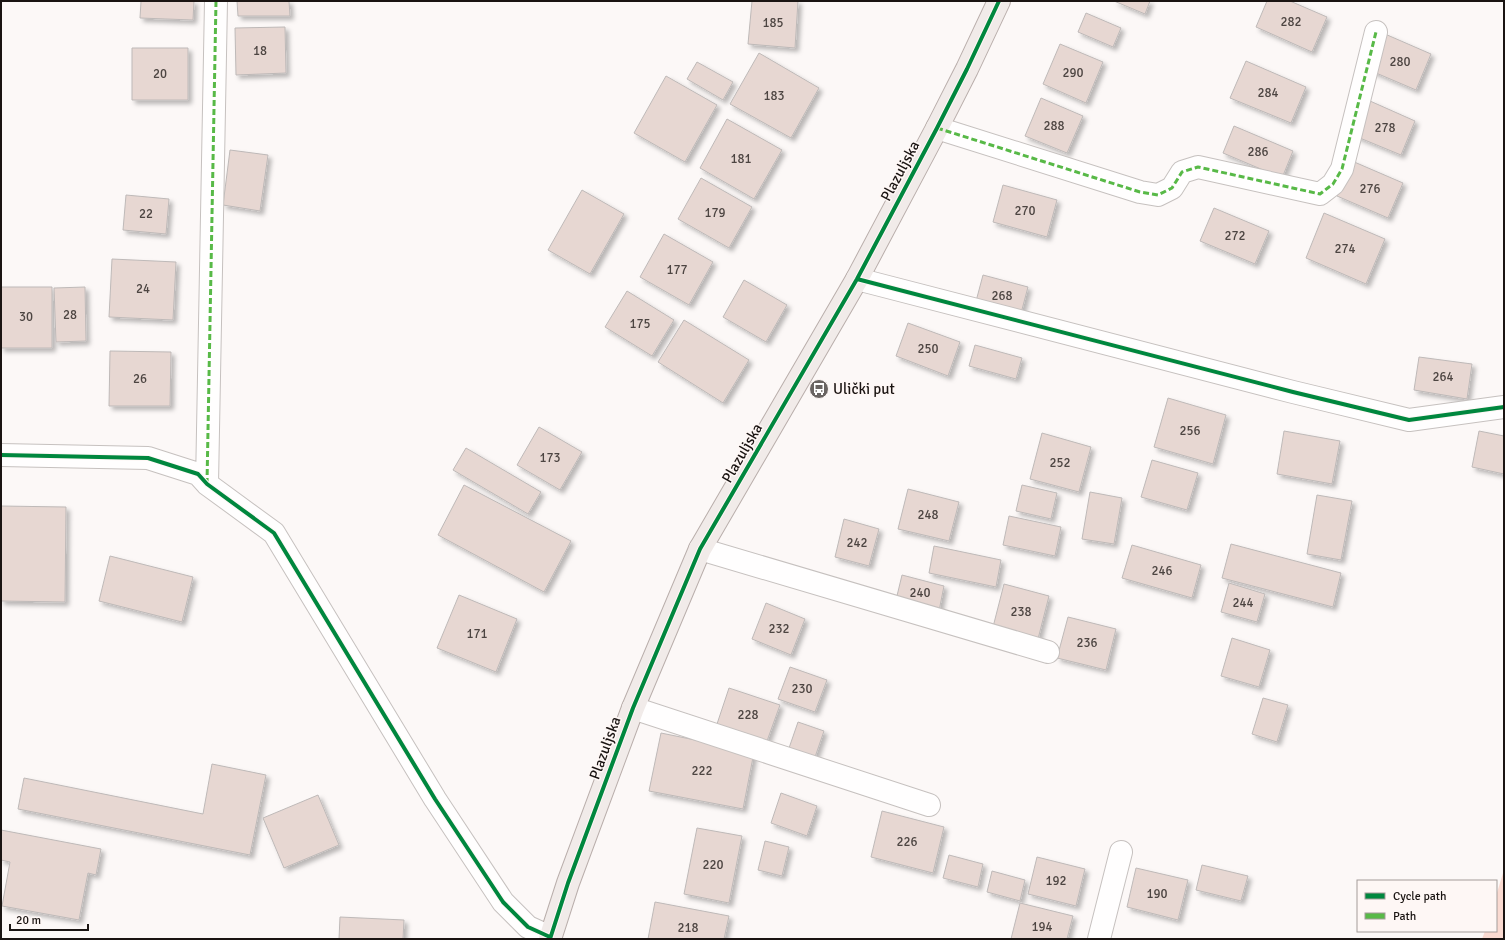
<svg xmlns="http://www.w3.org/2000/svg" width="1505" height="940" font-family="Signika,sans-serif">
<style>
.green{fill:#fadad1}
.building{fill:#e7d7d2;stroke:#beb9b8;filter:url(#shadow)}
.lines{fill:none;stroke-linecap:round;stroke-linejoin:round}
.minor-casing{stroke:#c6c1bf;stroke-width:24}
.major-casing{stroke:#b9aeab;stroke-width:24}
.minor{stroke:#fffefe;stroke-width:22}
.major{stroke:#f1ebe9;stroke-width:22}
.quiet{stroke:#58b947;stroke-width:3;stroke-dasharray:6 3;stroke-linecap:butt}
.cycleway-casing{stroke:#fef7f5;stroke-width:6}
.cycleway{stroke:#00873e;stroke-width:4}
.labels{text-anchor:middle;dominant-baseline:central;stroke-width:3;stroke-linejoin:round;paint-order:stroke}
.number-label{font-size:13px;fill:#4d4542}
.street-label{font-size:15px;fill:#1a1412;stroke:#fef7f5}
.poi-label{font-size:15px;fill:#1a1412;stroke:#fef7f5;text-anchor:start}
</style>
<defs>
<filter id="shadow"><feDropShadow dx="3.5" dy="3.5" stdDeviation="2" flood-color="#0004"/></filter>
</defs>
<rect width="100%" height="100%" fill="#fcf8f7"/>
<path class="green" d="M1503,873l1,66h-22l3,-8h11v-35z"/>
<path class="building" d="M141,1h53l-1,19 -53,-2z
M237,1h52l1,15h-52z
M752,1h46l-3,47 -47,-4z
M1114,1h36l-5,13z
M1267,1h23l37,16 -15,35 -56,-25z
M1086,13l35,15 -8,19 -35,-15z
M285,27l1,46 -50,2 -1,-47z
M1385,34l46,20 -15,36 -47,-20z
M1060,44l43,18 -17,41 -43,-19z
M132,48h56v52h-56z
M759,53l60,35 -28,50 -61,-34z
M1246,61l60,26 -15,36 -61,-25z
M697,62l36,20 -10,18 -36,-21z
M666,76l51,29 -32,57 -51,-29z
M1041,98l42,18 -16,37 -42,-17z
M1370,101l45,20 -14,34 -46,-19z
M727,119l55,31 -28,49 -54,-31z
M1234,126l59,25 -11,27 -59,-25z
M230,150l38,5 -8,56 -37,-6z
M1352,161l51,22 -15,35 -51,-22z
M701,178l51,29 -23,41 -51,-29z
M1003,185l54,15 -10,37 -54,-15z
M582,190l42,24 -34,60 -42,-24z
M126,195l43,4 -3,35 -43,-4z
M1214,208l55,23 -14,33 -55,-23z
M1324,213l61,26 -19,45 -60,-26z
M664,234l49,28 -24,43 -49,-28z
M112,259l64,3 -3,58 -64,-3z
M983,275l45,12 -8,30 -45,-12z
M744,280l43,25 -21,37 -43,-25z
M1,287h51v61h-51z
M85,287l1,54 -30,1 -2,-54z
M627,291l47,29 -22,36 -47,-29z
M684,320l65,40 -26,43 -65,-41z
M908,323l52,19 -12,34 -52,-20z
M975,345l47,13 -6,21 -47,-13z
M110,351l61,1 -1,54h-61z
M1419,357l53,7 -5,35 -53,-9z
M1168,398l58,17 -13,49 -59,-17z
M539,427l43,25 -22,38 -43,-25z
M1284,431l56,10 -8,43 -55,-10z
M1479,431l25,5v38l-32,-7z
M1042,433l49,14 -12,45 -49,-13z
M466,448l75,44 -13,22 -75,-44z
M1152,460l46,13 -11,37 -46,-13z
M464,485l107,56 -27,51 -106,-57z
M1022,485l35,8 -6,26 -35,-8z
M908,489l51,13 -10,39 -51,-12z
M1090,492l32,6 -8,46 -32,-5z
M1317,495l35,6 -11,59 -34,-6z
M1,506l65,1 -1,95 -64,-1z
M1009,516l52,11 -6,29 -52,-11z
M844,519l35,10 -10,37 -34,-9z
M1231,544l110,29 -8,34 -111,-29z
M1132,545l69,20 -9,33 -70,-20z
M934,546l67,14 -5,27 -67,-14z
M110,556l83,21 -11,45 -83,-21z
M902,575l42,11 -5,25 -43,-11z
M1229,583l36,11 -8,28 -36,-10z
M1004,584l45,12 -11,43 -45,-12z
M459,595l58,24 -21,53 -59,-24z
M766,603l39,16 -14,36 -39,-16z
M1068,617l48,12 -10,41 -49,-12z
M1232,638l38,12 -11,37 -38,-11z
M790,667l37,13 -12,32 -37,-13z
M729,688l51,17 -13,36 -50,-17z
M1263,698l25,7 -11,37 -25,-8z
M798,722l26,9 -10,29 -26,-9z
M661,733l93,19 -11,57 -94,-18z
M212,764l54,11 -16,80 -232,-46 6,-31 179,36z
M781,793l36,13 -10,30 -36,-13z
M318,795l21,50 -55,23 -21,-50z
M882,811l62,16 -11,46 -62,-16z
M697,828l45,8 -13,67 -45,-9z
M1,830l100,19 -5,26 -8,-2 -9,47 -77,-14 8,-44 -9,-2z
M765,841l24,6 -7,29 -24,-6z
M949,855l34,9 -5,23 -35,-9z
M1037,857l48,12 -9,37 -48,-12z
M1202,865l46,11 -7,25 -45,-11z
M1136,868l52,12 -10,40 -51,-13z
M992,871l33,9 -5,21 -33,-9z
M655,902l74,14 -5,23h-76z
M1020,903l53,13 -6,23h-56z
M340,917l64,3 -1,19h-64z"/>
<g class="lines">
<g class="minor-casing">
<path id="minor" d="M937,128l203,64 18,3 14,-7 10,-16 16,-5 122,27 13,-10 9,-15 34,-137
M857,279l436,113 116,28 95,-13
M1,455l147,3 50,16 9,10 67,49 161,266 68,103 25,25 22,10
M207,484l9,-483
M700,549l348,103
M633,708l296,97
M1099,939l22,-87"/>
</g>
<g class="major-casing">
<path id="major" d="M550,939l18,-56 65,-175 67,-159 157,-270 80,-151 30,-59 32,-68"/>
</g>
<use href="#minor" class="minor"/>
<use href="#major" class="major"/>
<path class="quiet" d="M937,128l203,64 18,3 14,-7 10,-16 16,-5 122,27 13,-10 9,-15 34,-137
M207,484l9,-483"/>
<g class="cycleway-casing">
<path id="cycleway" d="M857,279l436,113 116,28 95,-13
M1,455l147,3 50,16 9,10 67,49 161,266 68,103 25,25 22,10
M550,939l18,-56 65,-175 67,-159 157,-270 80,-151 30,-59 32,-68"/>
</g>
<use href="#cycleway" class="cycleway"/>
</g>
<defs>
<g id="bus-disc" transform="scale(1)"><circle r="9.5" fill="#696462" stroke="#fef7f5"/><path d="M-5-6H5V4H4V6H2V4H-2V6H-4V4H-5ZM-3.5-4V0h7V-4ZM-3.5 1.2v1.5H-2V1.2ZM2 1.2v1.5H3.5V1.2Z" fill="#fff"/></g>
</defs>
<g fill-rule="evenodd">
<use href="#bus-disc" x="819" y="389"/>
</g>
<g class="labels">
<g class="number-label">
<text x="1291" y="22">282</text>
<text x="773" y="23">185</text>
<text x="260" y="51">18</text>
<text x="1400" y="62">280</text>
<text x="1073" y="73">290</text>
<text x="160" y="74">20</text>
<text x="1268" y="93">284</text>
<text x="774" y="96">183</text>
<text x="1054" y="126">288</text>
<text x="1385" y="128">278</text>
<text x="1258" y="152">286</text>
<text x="741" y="159">181</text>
<text x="1370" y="189">276</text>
<text x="1025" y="211">270</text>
<text x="715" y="213">179</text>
<text x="146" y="214">22</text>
<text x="1235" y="236">272</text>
<text x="1345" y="249">274</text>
<text x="677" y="270">177</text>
<text x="143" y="289">24</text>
<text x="1002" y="296">268</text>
<text x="70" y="315">28</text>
<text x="26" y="317">30</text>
<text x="640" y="324">175</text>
<text x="928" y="349">250</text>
<text x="1443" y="377">264</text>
<text x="140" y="379">26</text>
<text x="1190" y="431">256</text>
<text x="550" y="458">173</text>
<text x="1060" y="463">252</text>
<text x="928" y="515">248</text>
<text x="857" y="543">242</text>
<text x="1162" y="571">246</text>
<text x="920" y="593">240</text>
<text x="1243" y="603">244</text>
<text x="1021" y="612">238</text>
<text x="779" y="629">232</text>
<text x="477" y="634">171</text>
<text x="1087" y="643">236</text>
<text x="802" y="689">230</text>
<text x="748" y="715">228</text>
<text x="702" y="771">222</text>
<text x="907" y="842">226</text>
<text x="713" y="865">220</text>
<text x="1056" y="881">192</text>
<text x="1157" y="894">190</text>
<text x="1042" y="927">194</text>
<text x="688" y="928">218</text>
</g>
<g class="street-label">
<text transform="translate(900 171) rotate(-62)">Plazuljska</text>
<text transform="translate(742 453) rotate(-60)">Plazuljska</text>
<text transform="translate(605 748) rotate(-70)">Plazuljska</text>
</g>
<g class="poi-label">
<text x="833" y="389">Ulički put</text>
</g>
</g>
<rect width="1505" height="940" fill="none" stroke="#1a1412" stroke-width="4"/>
<rect x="1357" y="880" width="140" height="52" fill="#fef7f5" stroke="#a39c9a"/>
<rect x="1365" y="893" width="20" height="6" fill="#00873e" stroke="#a39c9a"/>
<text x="1393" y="900" font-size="12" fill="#1a1412">Cycle path</text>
<rect x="1365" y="913" width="20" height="6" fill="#58b947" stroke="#a39c9a"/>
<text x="1393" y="920" font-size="12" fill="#1a1412">Path</text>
<path d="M10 924v6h78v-6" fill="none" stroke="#1a1412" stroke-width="2"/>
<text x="16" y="924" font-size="12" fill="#1a1412" stroke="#fef7f5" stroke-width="3" paint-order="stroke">20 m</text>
</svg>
